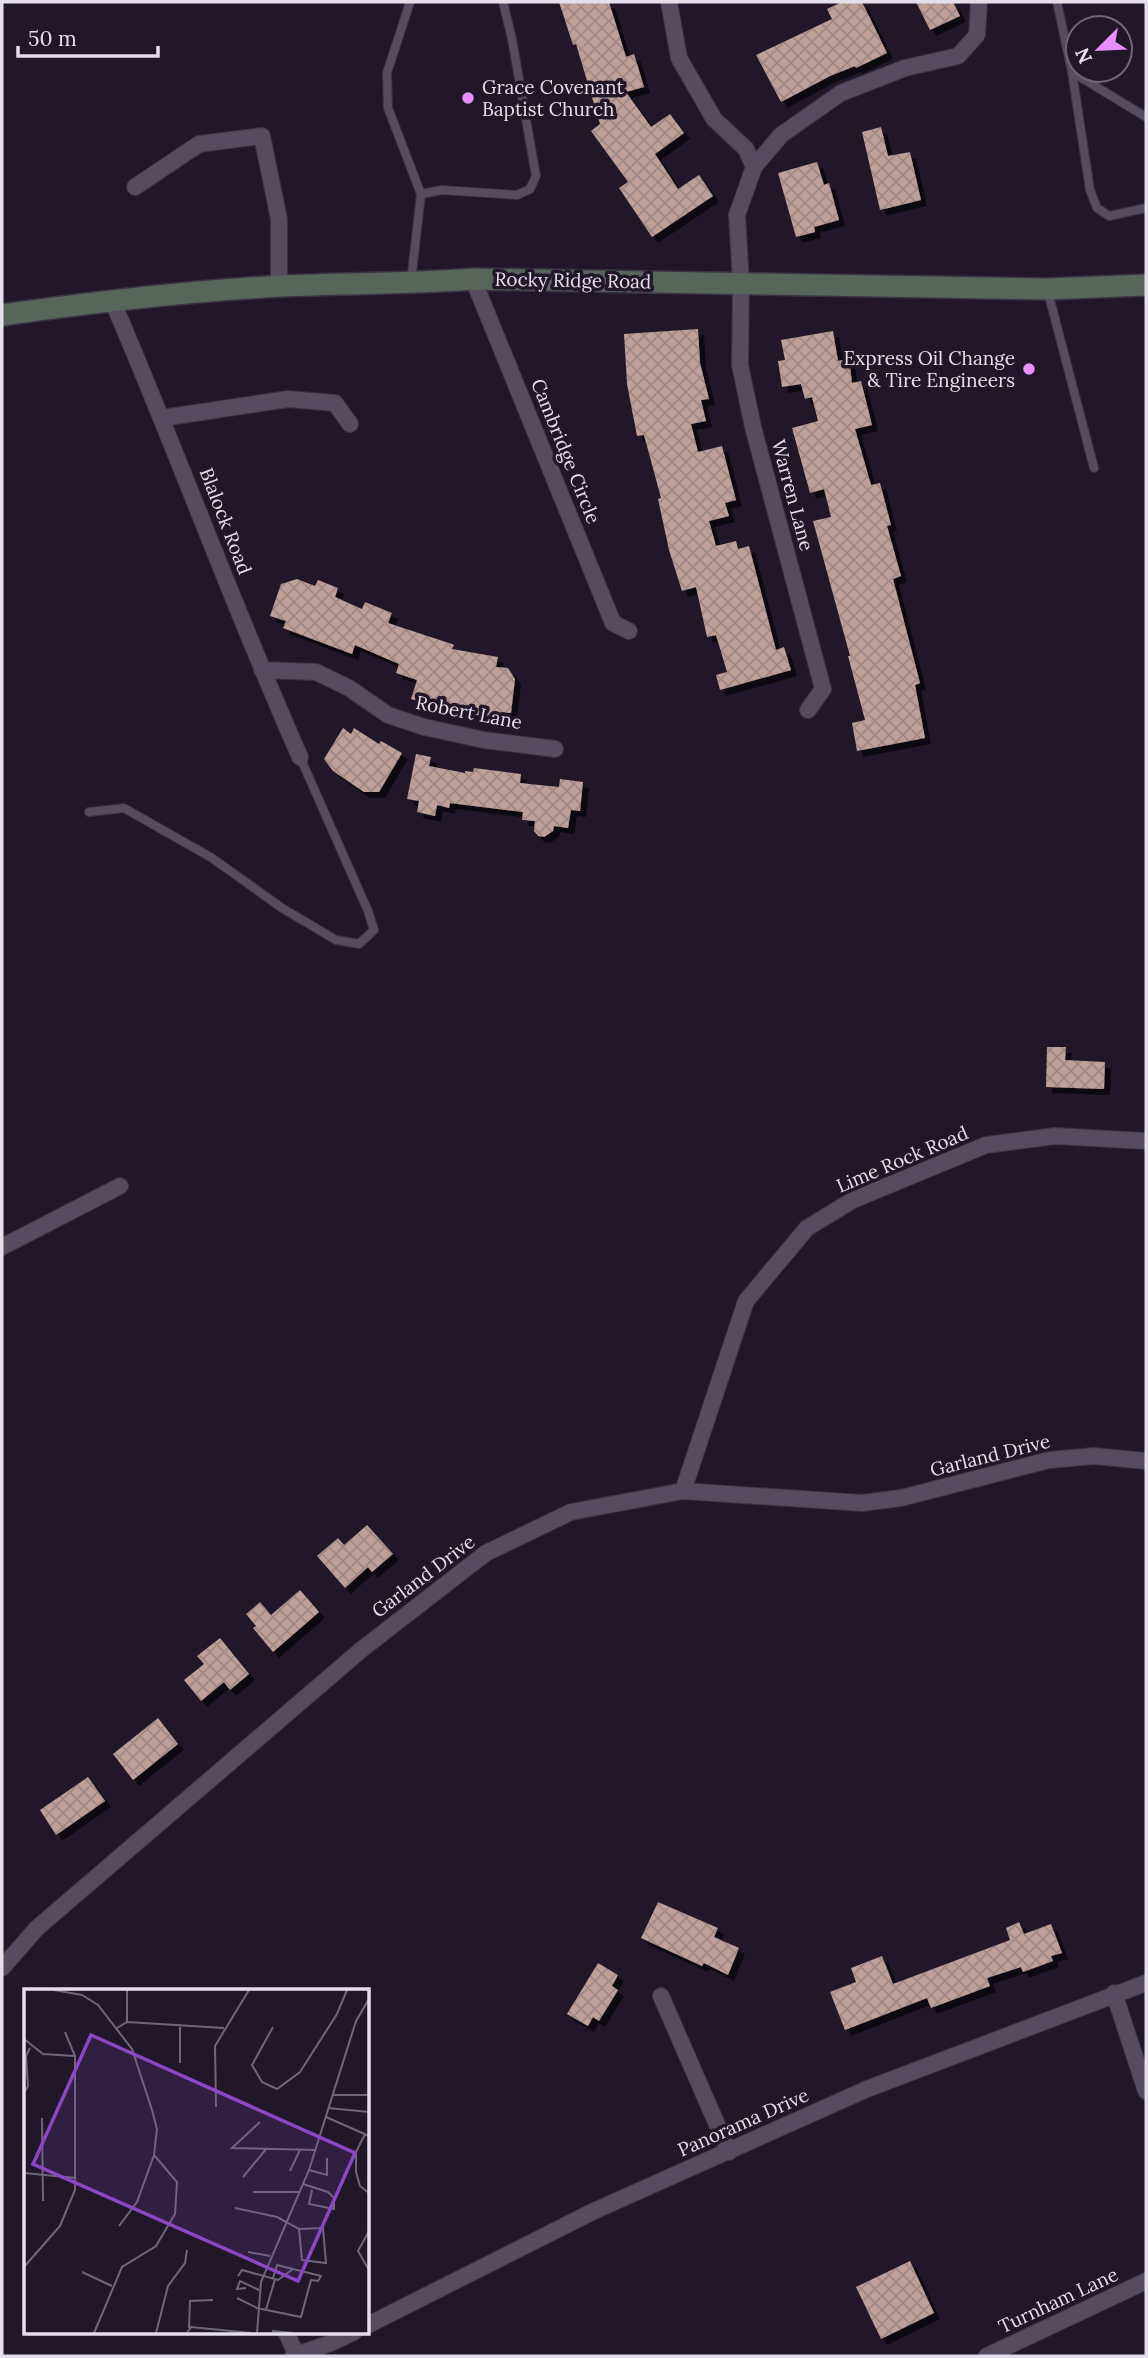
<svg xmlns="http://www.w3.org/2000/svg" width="1148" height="2358" font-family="Lora,serif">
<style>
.building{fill:url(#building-cross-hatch);filter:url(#shadow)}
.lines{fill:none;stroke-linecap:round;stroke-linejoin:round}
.lane-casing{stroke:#3a3341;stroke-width:10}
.street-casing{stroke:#3a3341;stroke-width:18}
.secondary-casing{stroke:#3a3341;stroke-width:24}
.lane{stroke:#564b60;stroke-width:8}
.street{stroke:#564b60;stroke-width:16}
.secondary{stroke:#57655b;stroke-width:21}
.poi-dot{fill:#e98efe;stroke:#211729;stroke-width:2.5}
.labels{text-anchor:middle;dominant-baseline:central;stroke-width:7;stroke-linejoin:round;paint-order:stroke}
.poi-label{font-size:19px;fill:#e5deeb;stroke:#211729;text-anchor:start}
.street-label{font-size:19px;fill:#e5deeb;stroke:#211729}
.inset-road{fill:none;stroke:#6f6777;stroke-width:2}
.view{fill:#8b47c6;fill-opacity:0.15;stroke:#8b47c6;stroke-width:3.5}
.inset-edge{fill:none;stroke:#e5deeb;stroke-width:3.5}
</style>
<defs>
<pattern id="building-cross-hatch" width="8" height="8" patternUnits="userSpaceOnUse" patternTransform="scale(1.75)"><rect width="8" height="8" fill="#bea098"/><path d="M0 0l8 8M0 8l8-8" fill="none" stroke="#a08984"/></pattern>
<filter id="shadow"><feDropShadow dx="6" dy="6" stdDeviation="0" flood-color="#0009"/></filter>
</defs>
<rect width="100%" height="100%" fill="#211729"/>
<path class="building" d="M559,2h50l17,55 8,-3 10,33 -18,5 25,35 19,-13 14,19 -29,21 23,35 21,-14 14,21 -61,41 -33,-49 9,-6 -37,-51 9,-7 -24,-80 -3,1z
M842,2h20l25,51 -31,15 -1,-2 -25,10 -49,26 -25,-47 76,-36 -5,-10z
M916,2h37l7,14 -30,14z
M881,127l7,29 22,-4 11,48 -41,10 -18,-78z
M817,162l7,23 5,-2 10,37 -25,7 1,5 -19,5 -18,-64z
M698,329l2,34 9,36 -8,1 5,21 -15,3 7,28 24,-6 14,54 -11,3 4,13 -20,5 7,25 20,-5 2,8 11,-3 27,104 8,-3 7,23 -71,20 -4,-15 11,-3 -11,-37 -9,2 -11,-50 -14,4 -13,-41 -11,-51 3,-1 -17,-63 -7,1 -10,-52 -3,-50z
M833,331l5,30 11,-2 3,24 9,-2 11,44 -17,4 16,56 9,-2 11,42 -4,1 14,50 -8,3 27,104 -5,2 10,53 -68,13 -5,-28 13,-3 -17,-64h2l-37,-135 18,-4 -7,-28 -14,4 -18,-65 26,-7 -6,-24 -7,2 -4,-15 -19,3 -4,-26 7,-1 -4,-20z
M297,579l18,7 3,-6 20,8 -3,9 27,12 3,-7 27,11 -4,10 64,21 2,1 -2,4 46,8 -2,10 12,1 7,11 -4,34 -10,-1v6l-42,-5 -48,-14 6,-19 -21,-7 3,-9 -44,-19 -3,9 -69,-26 3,-7 -16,-5 11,-32z
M343,728l8,6 3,-6 25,16 2,-3 21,12 -23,39h-15l-31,-21 -9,-12z
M416,754l15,3 -2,9 36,7v-2l8,1 1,-4 47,6 -1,9 39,4 1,-8 23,3 -3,29 -9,-1 -3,18 -14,-2 -1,5 -9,6 -6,-1 -4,-5 1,-10 -13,-1 1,-8 -73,-9 -1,5 -12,-3 -2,11 -18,-4 2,-11 -12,-2z
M1047,1047h19l-1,13 40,2 -1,27 -58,-2z
M367,1525l26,29 -21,18 -4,-5 -23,21 -28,-32 21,-18 6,7z
M300,1590l19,22 -46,40 -20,-24 3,-2 -10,-12 14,-12 11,13z
M220,1638l29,36 -19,16 -6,-8 -23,19 -17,-21 20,-16 -7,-8z
M158,1718l20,26 -45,36 -20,-26z
M88,1777l17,24 -49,34 -16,-25z
M658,1902l60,26 -4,9 25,11 -11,27 -24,-12 -2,3 -61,-28z
M1019,1922l5,12 27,-10 11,29 -11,3 2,5 -30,11 -2,-5 -34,11 3,8 -59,22 -4,-10 -82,32 -15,-38 26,-10 -5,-14 31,-12 11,28 117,-44 -4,-12z
M598,1963l20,12 -6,11 6,4 -19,31 -6,-4 -5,9 -21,-12z
M910,2261l24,52 -53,26 -25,-52z"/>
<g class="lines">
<g class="lane-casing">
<path id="lane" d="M410,2l-23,71 1,35 33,86 -10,87
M1057,2l15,70 74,45
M1072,72l18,118 7,18 12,8 37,-8
M421,194l21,-4 75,5 13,-6 6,-13 -24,-137 -9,-37
M1048,292l46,176
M89,812l35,-4 88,50 70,50 54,32 23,4 15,-14 -6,-19 -68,-154"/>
</g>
<g class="street-casing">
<path id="street" d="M669,2l10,56 35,61 32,30 8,18
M135,187l64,-43 63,-8 17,83v67
M473,279l140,344 16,8
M112,300c65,151 121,306 188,457
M162,418l126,-19 47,4 15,21
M262,670l54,2 33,16 39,27 36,12 60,13 71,9
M808,710l15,-21 -70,-262 -13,-62 1,-82 -4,-68 17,-48 27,-32 60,-42 64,-25 53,-12 19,-21 2,-33
M2,1247l118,-61
M683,1491l63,-190 61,-73 46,-28 133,-55 69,-9 91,5
M2,1968l35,-40 324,-278 125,-97 85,-41 112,-21 179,12 39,-5 148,-38 45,-4 52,5
M1114,1993l32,98
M661,1996l68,156
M368,2325l226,-114 273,-122 279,-106
M286,2332l10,22
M293,2356l38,-13 23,-11
M987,2356l159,-75"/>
</g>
<g class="secondary-casing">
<path id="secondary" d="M2,315c93,-13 186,-24 280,-29 64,-3 127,-2 191,-7l574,10 99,-4"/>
</g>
<use href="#lane" class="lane"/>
<use href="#street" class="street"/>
<use href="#secondary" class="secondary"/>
</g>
<g class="poi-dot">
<circle cx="468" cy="98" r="7"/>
<circle cx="1029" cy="369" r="7"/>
</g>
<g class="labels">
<g class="poi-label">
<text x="482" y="87">Grace Covenant<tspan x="482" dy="22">Baptist Church</tspan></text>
<text x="1015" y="358" text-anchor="end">Express Oil Change<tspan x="1015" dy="22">&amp; Tire Engineers</tspan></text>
</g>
<g class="street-label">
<text transform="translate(573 280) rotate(1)">Rocky Ridge Road</text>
<text transform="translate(566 451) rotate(68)">Cambridge Circle</text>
<text transform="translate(793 495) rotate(75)">Warren Lane</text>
<text transform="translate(226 521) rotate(69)">Blalock Road</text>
<text transform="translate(469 712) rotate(11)">Robert Lane</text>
<text transform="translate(902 1159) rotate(-23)">Lime Rock Road</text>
<text transform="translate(990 1455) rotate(-14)">Garland Drive</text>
<text transform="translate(423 1576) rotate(-37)">Garland Drive</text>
<text transform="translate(743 2122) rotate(-24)">Panorama Drive</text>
<text transform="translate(1058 2300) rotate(-25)">Turnham Lane</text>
</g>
</g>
<g transform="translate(24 1989)">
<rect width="345" height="345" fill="#211729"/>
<path class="inset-road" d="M30,1l28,5 16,10 34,44 20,61 5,19 -3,26 -17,47 -18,24M103,1v32M156,35v39M249,38l-21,38 10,17 15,7 23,-17 37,-58 10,-24M93,39l10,-6 97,6M0,50l19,15 32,2M0,104l4,-7 -2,-30 4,-8M308,106h37M192,118l-1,-61 34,-56M304,119l41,4M302,128l43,19M18,129l1,83M236,133l-28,26 84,2M341,145l-9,18v20l4,14 9,7M285,181l18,5v-17M266,182l10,-21M0,184l52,5M219,188l24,-29M279,195l25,8 6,6v11l-25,-5 3,-14M229,203h47M211,219l42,9 22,12 24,-1 3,35 -24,-3 -3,-31M345,242l-11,20 11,19M224,263l22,4M0,278l36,-41 15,-36v-134l-10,-24M58,283l30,14M249,289l4,-13 16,4M222,299l-9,1 3,-8 19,9M213,309l20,10 44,9 10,-37 7,1 3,-5 -28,-7 -15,11 -36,-10 -4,6M242,321l9,-31M165,339l1,-27 23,-1M248,342l21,2M70,344l28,-66 34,-21 19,-32 2,-32 -23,-27M132,344l12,-47 17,-23 2,-13M163,344l4,-6 60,6M233,344l4,-51 48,-112 47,-149 13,-22"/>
<path class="view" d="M67,46l264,118 -57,128 -265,-117z"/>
<rect width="345" height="345" class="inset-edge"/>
</g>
<rect width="1148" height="2358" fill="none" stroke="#e5deeb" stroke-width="7"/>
<g transform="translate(1099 49) rotate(246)"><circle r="33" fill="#211729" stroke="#6f6777" stroke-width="2"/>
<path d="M0-5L12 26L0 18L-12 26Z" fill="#e98efe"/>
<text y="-10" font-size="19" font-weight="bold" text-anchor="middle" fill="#e5deeb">N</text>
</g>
<path d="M18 46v10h140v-10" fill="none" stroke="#e5deeb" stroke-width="3.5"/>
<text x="28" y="46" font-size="21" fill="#e5deeb" stroke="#211729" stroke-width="5" paint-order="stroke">50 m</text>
</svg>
